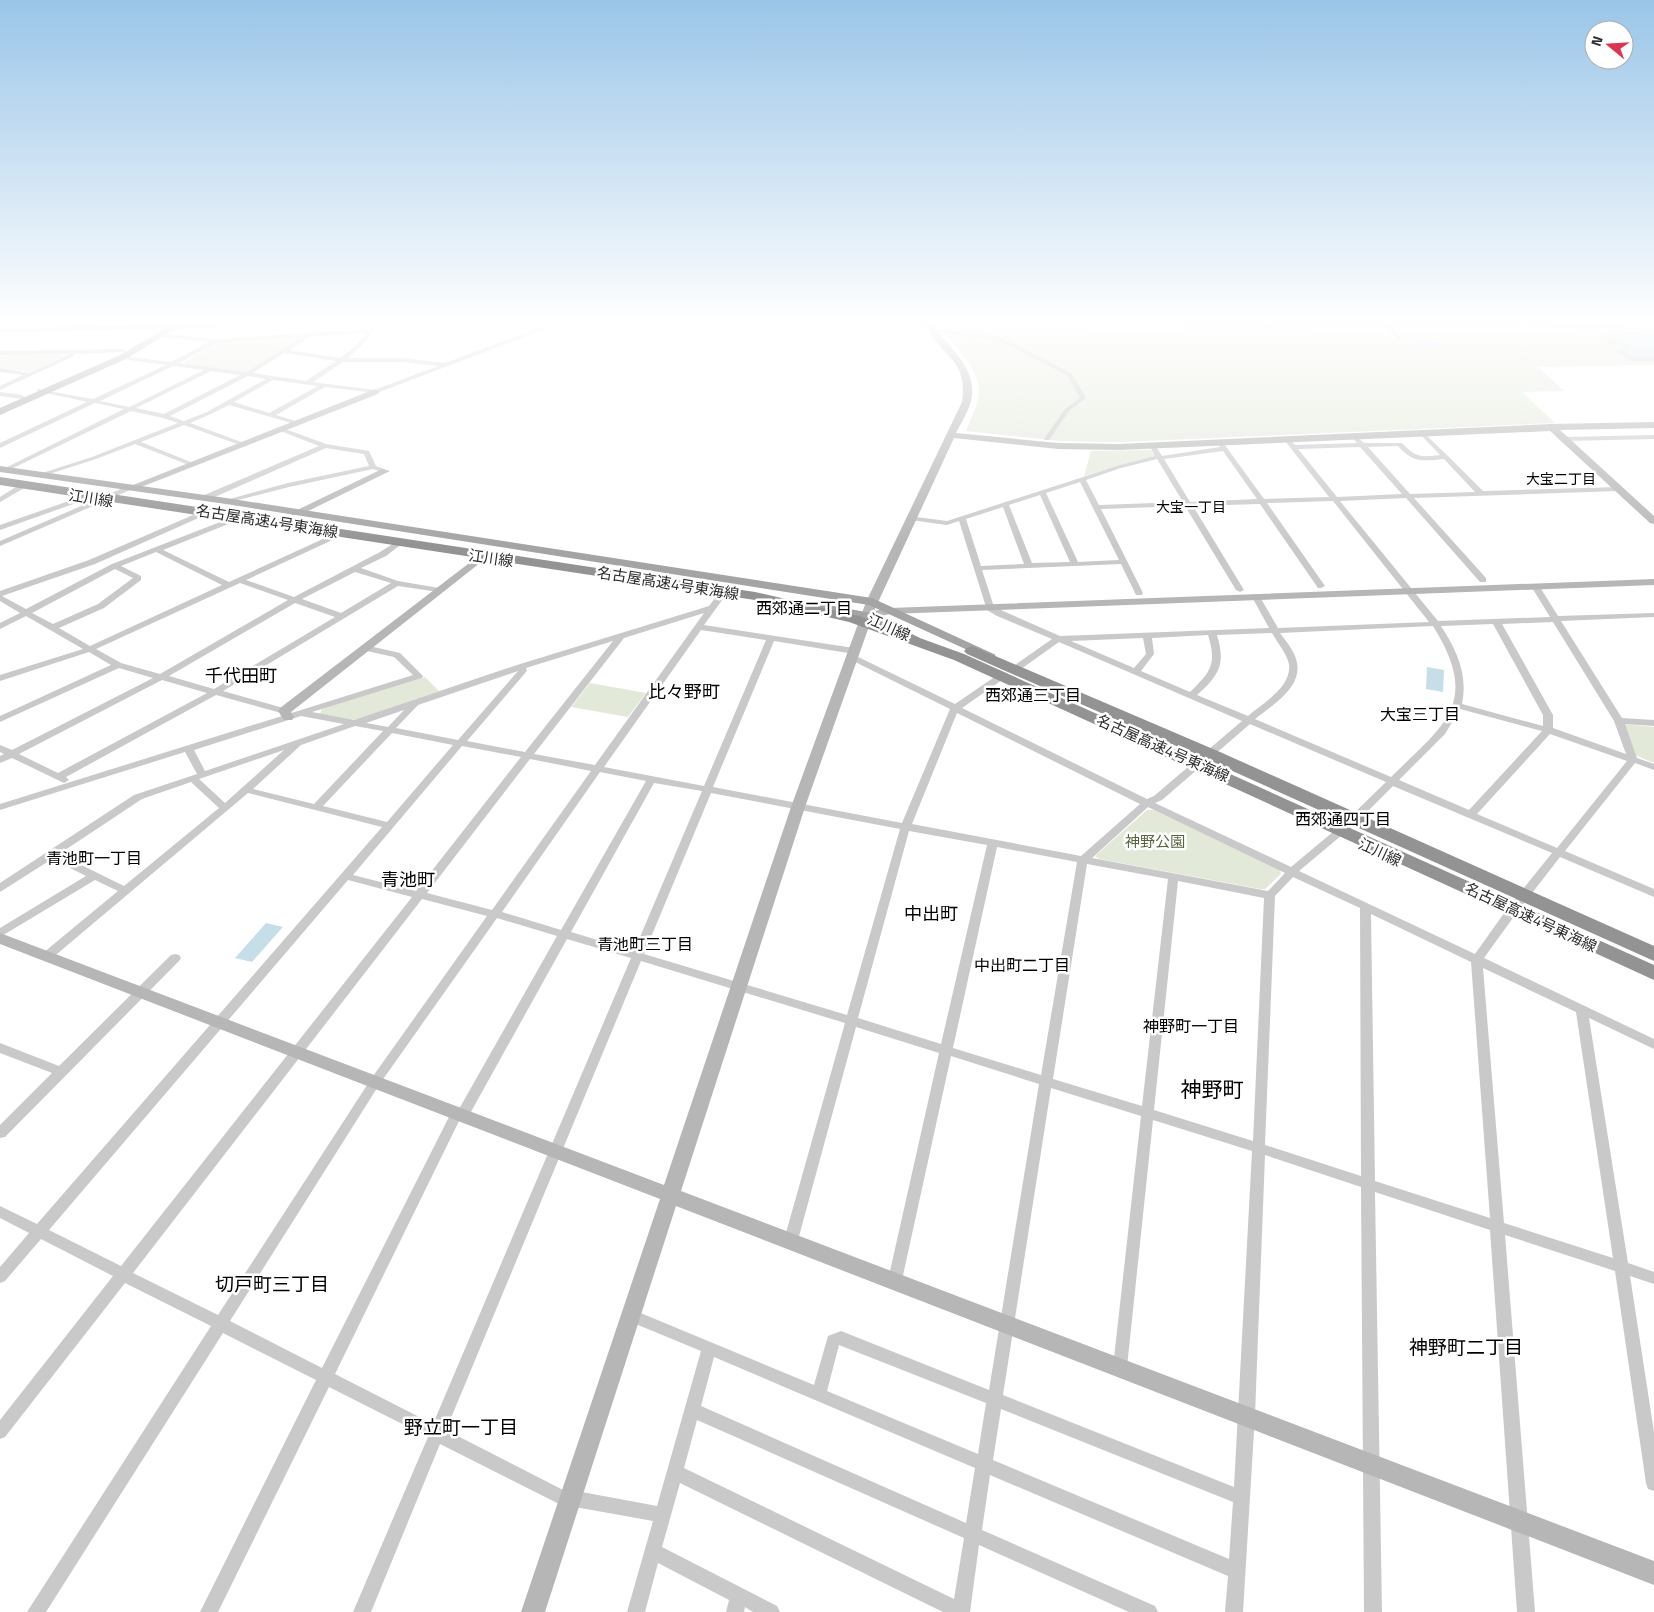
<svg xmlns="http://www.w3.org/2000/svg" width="1654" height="1612" font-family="'Titillium Web','Noto Sans JP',sans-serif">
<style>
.green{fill:#e3e9d9}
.water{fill:#c6dee8}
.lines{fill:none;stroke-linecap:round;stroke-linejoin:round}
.street{fill:#c9c9c9;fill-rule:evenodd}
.secondary{fill:#b6b6b6;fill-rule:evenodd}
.primary{fill:#a4a4a4;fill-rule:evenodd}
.highway{fill:#939393;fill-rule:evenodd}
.labels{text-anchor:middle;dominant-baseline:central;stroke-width:5;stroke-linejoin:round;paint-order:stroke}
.far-neighbourhood-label{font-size:14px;fill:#000;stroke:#fff}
.street-label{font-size:15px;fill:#2c2c2c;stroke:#fff}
.park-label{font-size:15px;fill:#53653c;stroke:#fff}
.neighbourhood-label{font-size:16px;fill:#000;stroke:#fff}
.quarter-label{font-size:18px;fill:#000;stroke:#fff}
.near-neighbourhood-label{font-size:19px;fill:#000;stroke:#fff}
.near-quarter-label{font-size:21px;fill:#000;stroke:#fff}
</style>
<rect width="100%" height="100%" fill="#fff"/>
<path class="green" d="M941,328l423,4 40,-2 48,2 202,-4v37l-116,2 26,24 -42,1 33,31 -434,19 -61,-1 -94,-10c5,-13 13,-27 13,-41 1,-21 -27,-46 -38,-62z
M298,337l2,1 -55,34 -63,-9 37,-21z
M0,355h64l1,1 -36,16 -29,-4z
M1151,450l4,6 -71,20 7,-25z
M425,677l14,14 -80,28 -8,1 -31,-6 2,-6z
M590,683l56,10 -18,24 -57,-10z
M1625,724l29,3v36l-19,-8z
M1147,810h7l126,59 1,5 -16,15h-5l-161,-30 -4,-3z"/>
<path class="water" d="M0,321h256l-97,4 -159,2z
M822,321h832v4l-591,3z
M1654,333v26h-22l-11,-8 7,-5 -17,-6 -2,-5z
M1422,340c6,1 30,5 33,7l-50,1 -15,-3h21z
M1427,667l17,3 -1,22 -17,-3z
M266,923l17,4 -31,35 -17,-4z"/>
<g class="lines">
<path class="street" d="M375,321h6l-15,20 -18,17h54l43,5 113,-42h8l-189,72 -52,-6 -49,28 23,7v2h-4l-66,-19 -18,9 -21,9 54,20v2h-4l-56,-20 -43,17 52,21v2h-4l-54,-21 -39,15 -53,17h-4v-2l53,-17 86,-34 -15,-5 -32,-7 -124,60 -6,-1 123,-61 -29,-6 -95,45v-5l87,-41 -50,-11v-2l56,10 73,-34 -43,-6 -2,-1v-2l50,6 38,-20 -48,-5 -3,-2 1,-1 57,5 154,-10zM367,333l-13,14 -14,11 -51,-8 20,-13zM301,337l-55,35 -67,-9 38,-20zM284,353l52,8 -30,20 -53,-8zM343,362h59l36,4 -64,24 -61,-8zM173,366l31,4 -75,37 -29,-6zM211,371l29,4 -76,39 -28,-6zM248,376l18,3 -59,33 -23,9 -14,-5zM273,380l45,6 -49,27 -35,-11z
M1387,322l4,3 232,-1 18,4 -3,2 -15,-2h-230l9,11 -3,2 -12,-13 -203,1 -3,-2 3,-2h201z
M940,329l55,7 20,8 57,30 14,24 -17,13 -20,29h-4l-1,-1 21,-30 15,-11 -12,-22 -57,-30 -17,-6 -56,-8v-2z
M1654,330v4l-40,2 2,2 -3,2 15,5v2l-4,4 9,7 21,-1v4h-24l-13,-10 5,-4 -15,-5 -1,-1 3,-3 -6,-3 3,-2z
M123,349l2,1v2l-51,2v2l-74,34v-4l23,-11 -23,-3v-4l29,5 41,-19 -70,1v-4z
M0,392l22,3 3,2 -3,2 -22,-3z
M280,427l46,17 43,7 7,15 13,5 -4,2 -12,-4 -84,18 -63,16 -4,-2 66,-18 81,-17 -5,-12 -38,-6 -118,52h-6v-4l117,-50 -41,-16v-2z
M1423,432l25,24 35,35 135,-4 4,2 -4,2 -204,7 72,80v4h-6l-74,-84 -66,3 98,120 112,-4 -19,-31 4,-2h3l20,32 96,-3v4l-93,4 61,97 32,2v6l-29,-2 12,34 17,6v6l-19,-7 -70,88 89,38v8l-94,-40 -45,58 -31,43 170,81v10l-65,-31 39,245 26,9v12l-24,-8 24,156v59l-6,-2 -2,-6 -31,-212 -110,-36 30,377h-18l-27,-382 -115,-38 7,420h-18l-3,-425 -96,-32 -10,260 -12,197h-18l3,-36 -238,-101 -8,55 173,76 3,6h-29l-150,-67 -9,67h-27l-263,-129 -18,64 115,59 3,6h-27l-8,-5 -1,5h-18l3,-12 -71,-37 -13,49h-18l26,-91 -78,-14 -6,2 -129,-65 -69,168h-18l75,-175 -99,-50 -111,225h-18l116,-232 -93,-47 -177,279h-19l184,-286 -86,-43 -120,154 -5,2v-19l113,-144 -72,-37 -36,42 -5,2v-16l29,-34 -29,-15v-12l37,18 345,-397 -134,-34 -197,166h-8l-2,-3 2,-3 75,-62 -23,-11 -95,57v-9l86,-52 -34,-17 -52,33v-9l134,-88 63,-21 -12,-22 -185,58v-6l413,-129 -19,-18 -32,-7 -1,-2 1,-2 3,-1 35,8 23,23 -1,2 -110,34 42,8 163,-55 192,-59 12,-16h3l4,2 -24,33 150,23 4,3 -4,3 -80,-13 -61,146 189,36 48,-114 -101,-50 -1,-2 1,-2 3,-1 103,50 41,-28h6l1,2 -1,2 -40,28 185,91 7,-3 88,-75 -183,-79 -38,27h-6l-1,-2 1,-2 37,-26 -55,-23 -10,-6 -28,-89 -12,4 -36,-5h-3v-4l39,5 170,-55 38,-10 -6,-11 3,-2 2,1 8,12 58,-9 -3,-5 5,-1 42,58 65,-2 -44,-56v-2h4l6,6 62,-2 -5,-6 3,-2 9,8h38c14,15 19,14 38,12l-19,-20v-2zM1398,446c15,17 24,15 46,13l31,33 -65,2 -42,-47zM1360,447l42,47 -65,3 -39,-48zM1223,451l34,48 -67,3 -26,-43zM1157,459l26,43 -84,3 -13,-25 35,-12zM1080,482l39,78 -41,2 -32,-69zM1040,495l30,67 -38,1 -23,-58zM1333,501l96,121 -151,6 -18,-31 -4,-2 -4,2 17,31 -209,8 -66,-29 -12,-37 139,-6 15,31h6l1,-2 -42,-84 84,-3 51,84 4,2 4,-2 -51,-84 67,-2 58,84h3l4,-2 -58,-83zM1003,507l21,57 -43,2 -15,-47zM704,613l-109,152 -61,-11 90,-116zM1553,622l61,99 12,33 -73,-26v-13l-51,-91zM1493,624l50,91v11l-81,-22c6,-30 -5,-53 -21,-78zM1433,626c48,77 12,98 -42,151l-136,-58c16,-13 47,-31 42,-56 -1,-10 -11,-22 -17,-30zM701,630l65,10 -62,146 -100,-19zM1272,633c5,9 15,21 17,31 3,23 -26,39 -41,52l-51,-21c22,-20 29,-30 20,-60zM1208,635c9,29 3,37 -18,57l-49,-21 13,-17 -2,-16zM1143,638l3,16 -12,14 -63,-27zM613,641l-88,111 -58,-11 59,-69 1,-2 -1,-2zM518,671l-60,69 -62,-12 22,-23zM1460,709l82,22 -73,79 -70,-30 46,-46zM404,710l-16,17 -22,-4zM957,713l183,91 -59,52 -169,-32zM301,716l43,8 -139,47 -11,-21zM1250,724l136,58 -35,34 -1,2 1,2h8l34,-34 159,67 -45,56 -32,45 -176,-83 43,-36 1,-2 -1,-2h-8l-43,36 -136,-64 7,-3zM355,726l28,5 -69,73 -61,-15 48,-44zM392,733l61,12 -66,77 -64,-16zM1550,734l77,27 -70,87 -80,-34zM462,746l59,11 -105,134 -63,-16zM284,750l-59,53 -26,-24zM530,759l61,12 -99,139 -65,-17zM600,772l46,9 -85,149 -59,-18zM191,782l28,26 -95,78 -65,-32 83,-55zM654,783l48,8 -68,160 -63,-19zM711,793l189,36 -53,186 -203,-61zM1148,807l137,66 -17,18 -176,-33zM909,831l78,14 -46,199 -83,-26zM997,847l80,15 -36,213 -88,-27zM1087,864l81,15 -26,227 -89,-27zM1293,877l67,31 1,268 -96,-31 10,-249zM348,880l64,17 -291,369 -72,-36zM1178,881l86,17 -11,243 -99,-31zM422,899l65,17 -116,163 -153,236 -85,-42zM1371,914l100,48 19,256 -115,-37zM497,918l60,18 -98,173h-6l-131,259 -92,-47 149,-236zM567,939l64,19 -198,466 -98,-50 125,-255h7zM641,961l204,62 -61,217 2,4 5,2 5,-2 2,-4 58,-213 83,26 -51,227 2,4 5,2 5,-2 2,-4 49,-224 88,28 -50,306 -148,-59 -13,5 -14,49 -183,-76 -5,1 -2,5 2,5 75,31 -44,155 -86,-16 -4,2 -121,-62zM1483,968l93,44 37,246 -109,-35zM1051,1088l90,28 -28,251 2,5 5,2 5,-2 2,-5 26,-247 99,31 -18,336 -231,-92zM839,1345l147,58 -8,51 -151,-63zM714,1357l261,111 -9,55 -265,-117zM1001,1409l232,93 -4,57 -236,-99zM697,1420l267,118 -10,61 -270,-131z
M1654,435v4l-91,2 -3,-2 3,-2z
M19,485l7,2 -26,15v-5z
M130,485l7,2 -137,59v-5z
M86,495l7,2 -93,33v-5z
M200,512h3v4l-108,48 -93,32 24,13 86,-45 121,-47h3v4l-73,29 66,32 107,-49 4,2 -1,2 -93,43 48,17 86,-45 16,-10 4,2 -1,2 -13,10 -25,12 37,13 41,7 4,2 -4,2 -41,-6 -175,105 64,18 2,2 -2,2h-6l-65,-18 -150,82 3,3 -5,3 -52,-25 -12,5v-7l4,-2 -4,-2v-7l12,5 141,-72 -34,-10 -119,54v-6l111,-51 -22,-13 -89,29v-6l83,-26 -57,-33 -26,13v-6l20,-10 -20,-12v-10l89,-31zM156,552l66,33 -132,61 -31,-18 45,-20 37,-28v-4l-20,-10zM115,569l18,9 -35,26 -45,20 -21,-11zM355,572l36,11 -50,30 -39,-14zM240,583l48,17 -128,74 -39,-11 -25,-14zM295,603l40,14 -121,72 -45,-13zM162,680l45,13 -149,80 -39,-19z
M175,954l4,1 2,3 -2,3 -174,176 -5,1v-13l52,-52 -52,-20v-10l59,23 112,-111z"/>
<path class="secondary" d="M261,321h53l-4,2 -136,6 -4,-2 4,-2z
M772,321h160c14,27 47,45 39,80 -3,11 -10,22 -15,32l102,10 61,1 432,-20 103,-2v6l-94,2 94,86v8l-4,-1 -100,-92 -431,19 -61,-1 -104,-11 -80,173 16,-3 764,-29v6l-764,29 -18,4 -67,189 -124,384 973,370v24l-978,-379 -131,406h-24l139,-413 -660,-255v-11l664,252 127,-378 75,-205 96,-200c6,-43 -19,-43 -35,-75l-151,-4z
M167,325l1,2 -4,2 -164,3v-4z
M375,389l4,3 -1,2 -242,95 -8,-2z
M382,469l8,2 -90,44h-8l-1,-2z
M481,554l4,1v4l-194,153 3,5 -2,3h-8l-6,-9 2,-3z"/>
<path class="primary" d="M178,321h10l-62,38 -126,56v-7l120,-53z
M0,466l226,32 646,100 124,57 -6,4 -5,-1 -116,-53 -643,-101 -226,-32z
M812,602l59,11 49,25 -1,3h-10l-45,-22 -56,-10 -2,-3 2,-3z"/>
<path class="highway" d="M0,477l755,115 104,24 105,38 690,311v15l-700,-320 -105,-38 -94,-22 -755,-115z
M972,646l248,106 434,194v15l-446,-201 -241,-106 -3,-3 3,-3z"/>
</g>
<linearGradient id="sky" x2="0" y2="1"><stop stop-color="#9ac5e8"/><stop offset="0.59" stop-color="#fff"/><stop offset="1" stop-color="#fff" stop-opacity="0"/></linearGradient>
<rect width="1654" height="546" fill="url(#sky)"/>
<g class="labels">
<g class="far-neighbourhood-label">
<text x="1561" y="478">大宝二丁目</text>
<text x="1191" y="506">大宝一丁目</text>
</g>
<g class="street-label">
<text transform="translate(91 498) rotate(9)">江川線</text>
<text transform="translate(267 521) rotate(9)">名古屋高速4号東海線</text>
<text transform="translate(491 558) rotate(8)">江川線</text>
<text transform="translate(668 583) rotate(9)">名古屋高速4号東海線</text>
<text transform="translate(889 627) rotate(24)">江川線</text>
<text transform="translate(1163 748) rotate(24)">名古屋高速4号東海線</text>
<text transform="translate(1380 852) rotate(25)">江川線</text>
<text transform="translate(1531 917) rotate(25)">名古屋高速4号東海線</text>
</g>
<g class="park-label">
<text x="1155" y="841">神野公園</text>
</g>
<g class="neighbourhood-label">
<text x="804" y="608">西郊通二丁目</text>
<text x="1033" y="695">西郊通三丁目</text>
<text x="1420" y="714">大宝三丁目</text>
<text x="1343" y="819">西郊通四丁目</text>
<text x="94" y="858">青池町一丁目</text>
<text x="645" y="944">青池町三丁目</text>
<text x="1022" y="965">中出町二丁目</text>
<text x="1191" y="1026">神野町一丁目</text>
</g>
<g class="quarter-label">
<text x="241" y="675">千代田町</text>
<text x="684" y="691">比々野町</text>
<text x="408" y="879">青池町</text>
<text x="931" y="913">中出町</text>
</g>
<g class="near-neighbourhood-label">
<text x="272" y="1283">切戸町三丁目</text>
<text x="1466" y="1346">神野町二丁目</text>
<text x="461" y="1426">野立町一丁目</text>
</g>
<g class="near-quarter-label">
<text x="1212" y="1089">神野町</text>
</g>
</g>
<g transform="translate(1609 45) rotate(288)"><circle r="24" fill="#ffffff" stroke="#ababab"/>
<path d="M0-4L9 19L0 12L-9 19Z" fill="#dc3551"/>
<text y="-8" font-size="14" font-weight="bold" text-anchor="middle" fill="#2c2c2c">N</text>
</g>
</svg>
